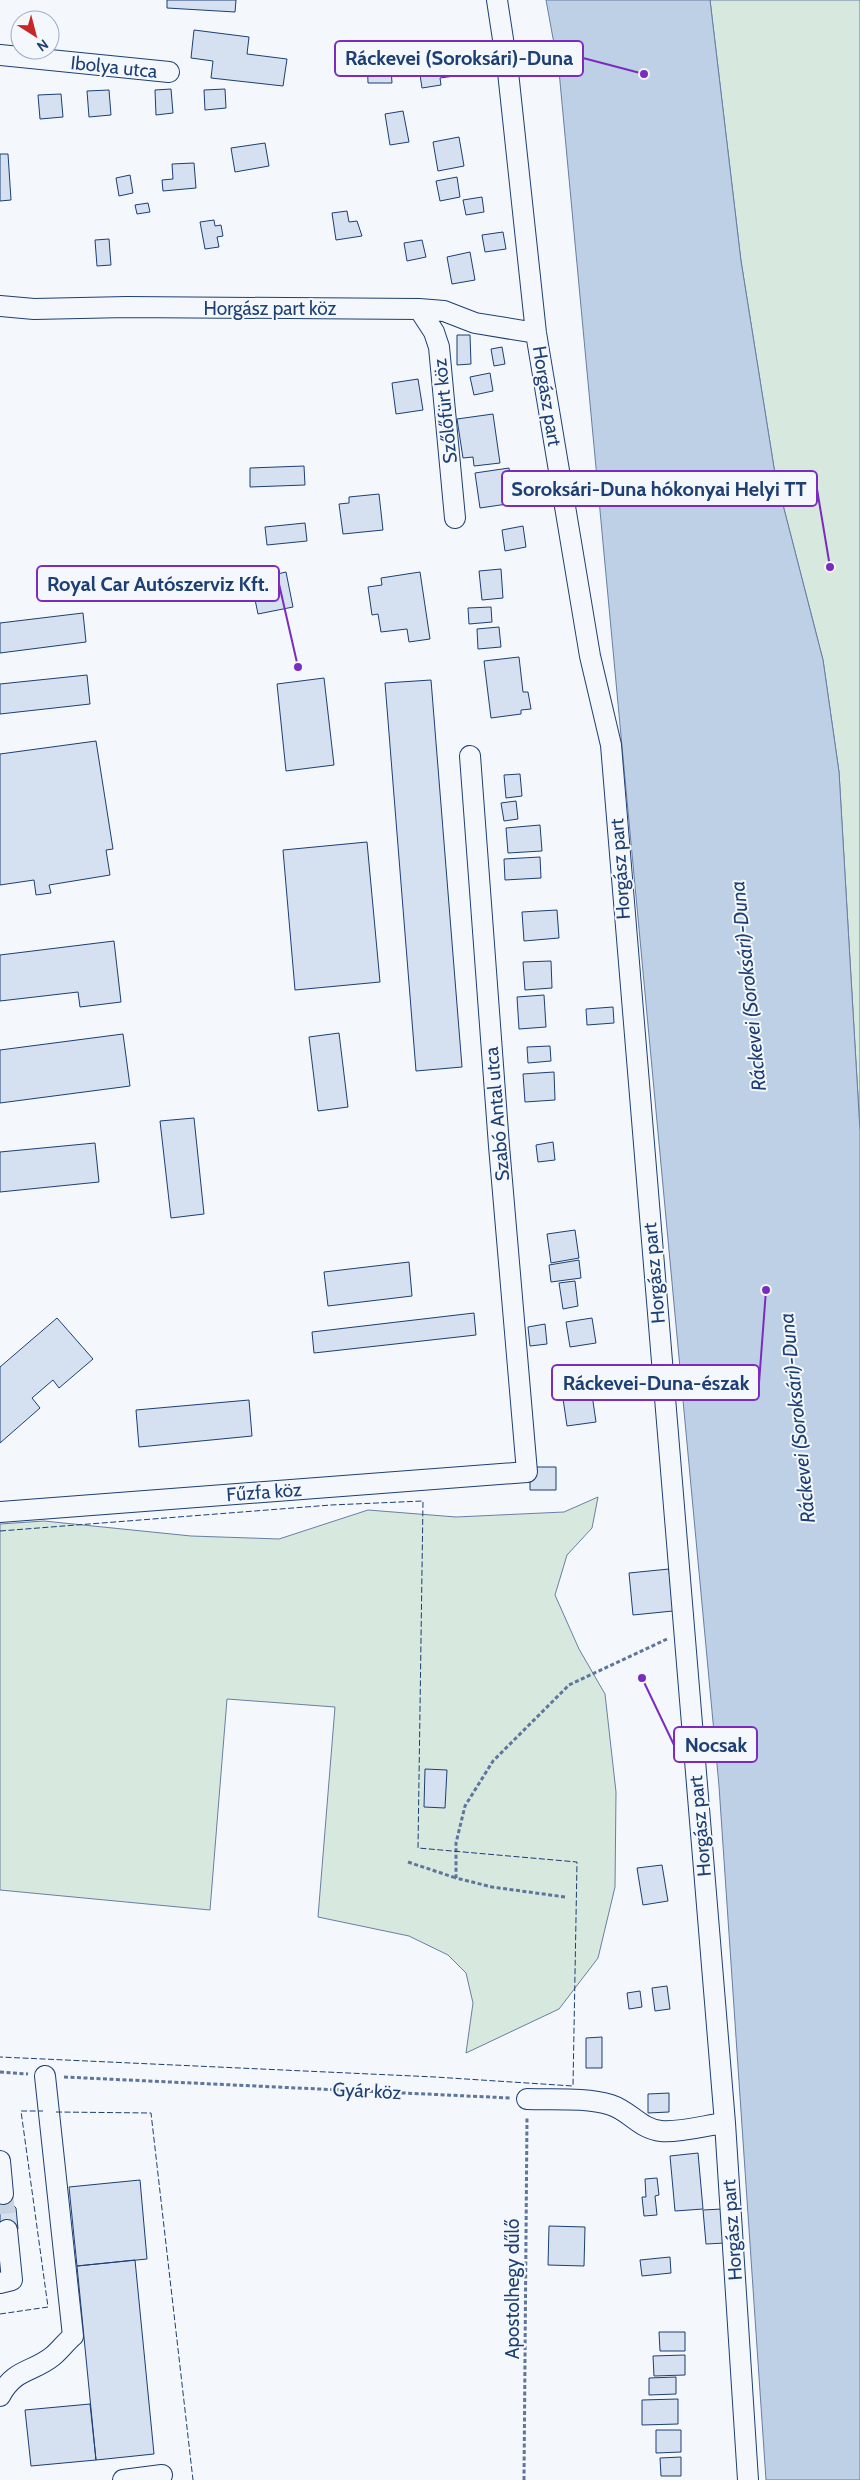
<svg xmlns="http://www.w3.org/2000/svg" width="860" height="2480" font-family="Cabin,sans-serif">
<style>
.green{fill:#d7e8df;stroke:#687fa3}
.water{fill:#bed0e5;stroke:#687fa3}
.building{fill:#d5e0f0;stroke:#1d3f73}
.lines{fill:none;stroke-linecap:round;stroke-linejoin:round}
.minor-tunnel{stroke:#c9d2e0;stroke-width:20;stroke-dasharray:20 10;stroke-linecap:butt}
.minor-casing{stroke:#1d3f73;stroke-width:22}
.path{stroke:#5e769c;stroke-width:3;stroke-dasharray:4 2.5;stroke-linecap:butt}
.minor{stroke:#f4f7fb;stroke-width:20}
.fence{stroke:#1d3f73;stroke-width:1;stroke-dasharray:6 2.5;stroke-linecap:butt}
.labels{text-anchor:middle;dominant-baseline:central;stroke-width:4;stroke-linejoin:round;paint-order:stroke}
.street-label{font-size:19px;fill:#1d3f73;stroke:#f4f7fb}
.water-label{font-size:20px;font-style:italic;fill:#1d3f73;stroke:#f4f7fb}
.leader{fill:none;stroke:#7b2cbf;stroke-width:2}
.callout-dot{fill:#7b2cbf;stroke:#f4f7fb;stroke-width:2}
.callout{fill:#f4f7fb;stroke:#7b2cbf;stroke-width:2}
.callout-label{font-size:20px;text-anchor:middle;font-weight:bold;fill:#1d3f73}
</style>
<rect width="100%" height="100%" fill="#f4f7fb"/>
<path class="green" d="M710,0h150v1131l-21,-359 -16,-112 -48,-186 -34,-213z
M598,1497l-6,31 -25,27 -12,40 24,54 26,45 11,98 -1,95 -17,71 -39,51 -93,44 7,-50 -7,-30 -18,-18 -39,-19 -91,-19 17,-210 -108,-8 -17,211 -210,-20v-366l44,-3 147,15 88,3 89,-29 88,7 108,-5z"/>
<path class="water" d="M546,0h164l31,261 34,213 48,186 16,112 21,359v1349h-94l-47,-694 -160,-1715z"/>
<path class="building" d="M167,0h69l-1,12 -68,-4z
M194,30l55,7 -2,17 40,5 -4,27 -72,-8 2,-17 -22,-3z
M465,49l4,25 -29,4 1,7 -19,3 -5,-33 18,-3v4z
M381,52l1,18 9,-1 1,14h-24l-1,-30z
M171,89l2,24 -17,2 -1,-25z
M225,89l1,19 -21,2 -1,-20z
M109,90l2,25 -22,2 -2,-26z
M61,94l2,23 -23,2 -2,-24z
M403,111l6,31 -19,3 -5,-31z
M459,137l5,29 -26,5 -5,-29z
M265,143l4,23 -34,6 -4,-24z
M0,154h8l3,46 -11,1z
M194,163l2,25 -33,3 -1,-11 11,-1 -1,-15z
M130,175l3,18 -14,3 -3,-18z
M457,177l3,20 -20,4 -4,-20z
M482,197l2,15 -18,3 -3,-15z
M148,203l2,9 -13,2 -2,-9z
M347,211l2,11 8,-1 5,15 -26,4 -4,-27z
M214,220l1,6 6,-1 2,11 -6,1 2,10 -14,2 -5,-27z
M503,232l3,17 -21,3 -3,-17z
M109,239l2,26 -14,1 -2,-26z
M422,240l4,17 -19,4 -3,-18z
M470,252l5,28 -23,4 -5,-27z
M457,335h13l1,29 -14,1z
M502,347l3,17 -11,2 -3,-17z
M490,373l3,18 -19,4 -4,-18z
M418,379l5,31 -27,4 -4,-31z
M493,414l7,49 -26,3 -1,-9 -10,1 -6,-39z
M304,466l1,19 -55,2v-19z
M509,468l5,35 -34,5 -5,-35z
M379,494l4,36 -40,4 -4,-30 10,-1v-6z
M305,523l2,18 -40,4 -2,-18z
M523,526l3,21 -21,4 -3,-21z
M501,569l2,29 -21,2 -3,-29z
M286,572l7,35 -35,7 -7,-34z
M420,572l10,67 -21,3 -2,-13 -26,3 -3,-18 -6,1 -4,-28 14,-2 -1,-7z
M491,607l1,15 -23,2 -1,-16z
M83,613l3,29 -86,11v-30z
M499,627l2,20 -23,2 -1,-20z
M519,657l4,35h5l3,17 -10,1v4l-30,4 -7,-57z
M87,675l3,29 -90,10v-30z
M324,678l10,87 -48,6 -9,-87z
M431,680l31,387 -46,4 -31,-388z
M96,741l17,108 -7,1 4,25 -61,10 2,8 -15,2 -2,-15 -34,5v-131z
M520,774l2,22 -16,2 -2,-23z
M516,801l2,18 -14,2 -3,-18z
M540,825l2,26 -34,2 -2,-25z
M367,842l13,140 -85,8 -12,-140z
M540,857l1,21 -36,2 -1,-21z
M557,910l2,28 -35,3 -2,-29z
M114,941l7,61 -41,5 -2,-15 -78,9v-46z
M551,961l1,27 -27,2 -2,-28z
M544,995l2,32 -27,2 -2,-32z
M613,1007l1,16 -27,2 -1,-16z
M339,1033l9,74 -30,4 -9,-74z
M123,1034l7,52 -130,17v-53z
M550,1046l1,15 -23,2 -1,-16z
M554,1072l1,28 -30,2 -2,-28z
M194,1118l10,96 -33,4 -11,-97z
M553,1142l2,18 -17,2 -2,-17z
M95,1143l4,39 -99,10v-40z
M575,1230l4,28 -28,5 -4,-29z
M579,1260l2,18 -30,4 -2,-17z
M409,1262l3,34 -84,10 -4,-34z
M575,1281l3,25 -15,3 -4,-26z
M474,1313l2,22 -162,18 -2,-21z
M57,1318l36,41 -34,29 -6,-8 -21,18 8,10 -40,35v-76z
M592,1318l4,25 -26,4 -4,-25z
M545,1324l2,20 -17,2 -2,-19z
M590,1381l6,41 -29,4 -6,-41z
M249,1400l3,36 -113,11 -3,-37z
M530,1467h26v23h-26z
M669,1569l4,42 -40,4 -4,-42z
M425,1769l22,1 -2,38 -21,-1z
M662,1865l6,36 -25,4 -6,-37z
M667,1986l3,23 -15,2 -3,-23z
M640,1991l2,16 -13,2 -2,-16z
M602,2037v31h-16v-30z
M669,2093v19l-21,1v-19z
M698,2153l5,56 -28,2 -5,-55z
M657,2178l2,17 -4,1 2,19 -13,1 -2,-19h4l-1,-18z
M140,2180l7,79 -70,7 -8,-79z
M0,2191l16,17 2,21 -18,2z
M722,2209l3,34 -19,1 -3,-34z
M549,2226l36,1 -1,39 -36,-1z
M670,2257l1,16 -29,3 -2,-16z
M135,2260l19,194 -58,6 -19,-194z
M659,2332h26v19h-25z
M685,2355v20l-31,1 -1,-20z
M676,2377v17l-27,1v-17z
M678,2399v25l-36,1v-25z
M90,2404l6,56 -65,6 -6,-56z
M656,2430h25v22l-25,1z
M681,2457v19h-20l-1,-18z"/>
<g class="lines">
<path class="minor-tunnel" d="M3,2194l4,36"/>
<g class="minor-casing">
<path id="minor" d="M497,0l11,72 28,261 54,323 21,89 114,1378 23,357
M0,55l169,17
M0,306l34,3 93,-2 292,2 25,2 31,12 61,10
M419,309l15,23 5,15 16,171
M0,1512l527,-40 -28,-326 -29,-390
M527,2099c26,1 58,-2 84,6 19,6 29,24 50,26 18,2 46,-6 64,-8
M0,2161l3,33
M0,2283l12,-3 -5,-50
M0,2396c15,-28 32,-23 53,-40 7,-6 13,-14 20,-20l-28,-260
M123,2480l39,-5"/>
</g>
<path class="path" d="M408,1862l48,16
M565,1897l-73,-10 -36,-9v-35l9,-37 28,-45 76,-76 98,-46
M0,2072l28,2
M64,2077l446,21
M524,2480l3,-364"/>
<use href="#minor" class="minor"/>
<path class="fence" d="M0,1531l331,-26 92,-4 -5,347 159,14 -4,224 -138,-9 -435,-20
M56,2112l95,1 42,367
M0,2314l48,-7 -27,-196h22"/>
</g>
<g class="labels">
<g class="street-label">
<text transform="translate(114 67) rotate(6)">Ibolya utca</text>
<text x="270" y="308">Horgász part köz</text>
<text transform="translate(547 396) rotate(81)">Horgász part</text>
<text transform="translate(445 411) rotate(-96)">Szőlőfürt köz</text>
<text transform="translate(620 869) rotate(-94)">Horgász part</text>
<text transform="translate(497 1114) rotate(-95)">Szabó Antal utca</text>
<text transform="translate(654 1273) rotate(-95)">Horgász part</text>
<text transform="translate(264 1492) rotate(-4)">Fűzfa köz</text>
<text transform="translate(700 1826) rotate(-95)">Horgász part</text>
<text transform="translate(367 2091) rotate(3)">Gyár köz</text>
<text transform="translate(732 2230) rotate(-94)">Horgász part</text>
<text transform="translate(512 2289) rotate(-90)">Apostolhegy dűlő</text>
</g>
<g class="water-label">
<text transform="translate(748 986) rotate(-96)">Ráckevei (Soroksári)-Duna</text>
<text transform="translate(797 1418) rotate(-96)">Ráckevei (Soroksári)-Duna</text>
</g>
</g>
<path class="leader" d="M644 74L583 58M830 567L817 489M298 667L279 584M766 1290L759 1383M642 1678L674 1745"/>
<g class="callout-dot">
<circle cx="644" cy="74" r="5"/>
<circle cx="830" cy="567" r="5"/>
<circle cx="298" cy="667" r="5"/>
<circle cx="766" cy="1290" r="5"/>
<circle cx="642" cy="1678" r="5"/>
</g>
<g class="callout">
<rect x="335" y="41" width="248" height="35" rx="5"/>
<rect x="502" y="471" width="315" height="35" rx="5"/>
<rect x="37" y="566" width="242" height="35" rx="5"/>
<rect x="552" y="1365" width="207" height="35" rx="5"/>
<rect x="674" y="1727" width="83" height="35" rx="5"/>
</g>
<g class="callout-label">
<text x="459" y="65">Ráckevei (Soroksári)-Duna</text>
<text x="659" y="496">Soroksári-Duna hókonyai Helyi TT</text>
<text x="158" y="591">Royal Car Autószerviz Kft.</text>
<text x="656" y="1390">Ráckevei-Duna-észak</text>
<text x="716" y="1752">Nocsak</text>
</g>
<g transform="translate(35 35) rotate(144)"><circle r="24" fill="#f4f7fb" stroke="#9eadc5"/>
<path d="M0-4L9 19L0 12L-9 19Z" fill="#c62828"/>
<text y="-8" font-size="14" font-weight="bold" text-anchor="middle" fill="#1d3f73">N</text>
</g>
</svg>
